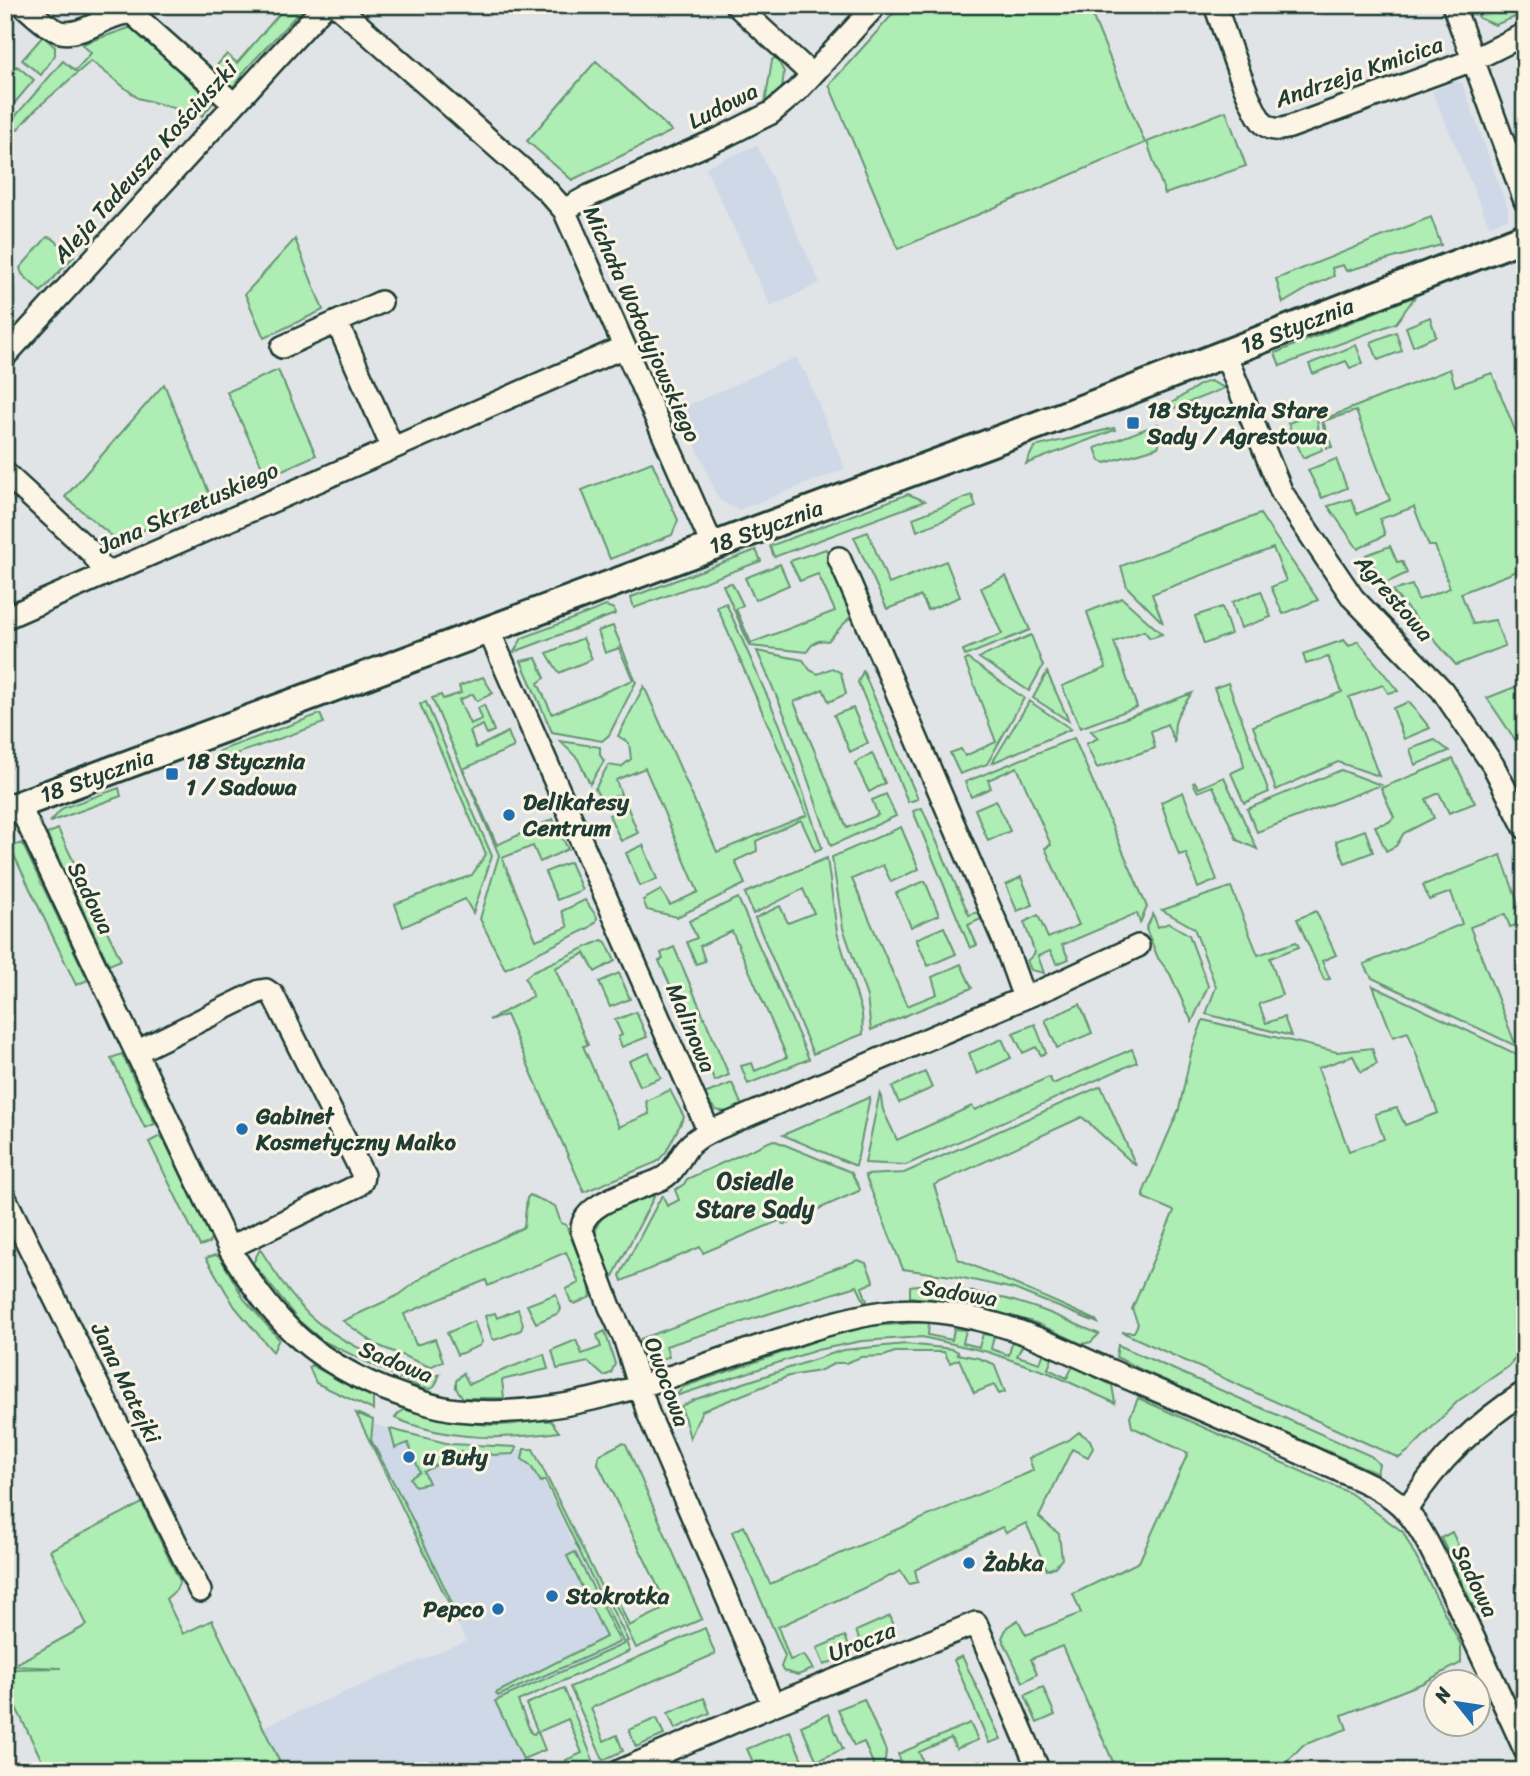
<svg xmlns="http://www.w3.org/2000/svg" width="1530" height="1776" font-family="Sriracha,sans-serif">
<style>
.built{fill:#ced8e7}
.green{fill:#aeedb4;stroke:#669574;stroke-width:2}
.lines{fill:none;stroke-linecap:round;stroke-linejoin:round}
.minor-casing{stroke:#1f3d34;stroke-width:26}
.major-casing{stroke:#1f3d34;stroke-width:32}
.minor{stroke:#fcf5e5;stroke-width:21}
.major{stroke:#fcf5e5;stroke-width:26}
.poi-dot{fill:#1f6fb2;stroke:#fcf5e5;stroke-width:2.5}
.labels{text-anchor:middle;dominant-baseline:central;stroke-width:6;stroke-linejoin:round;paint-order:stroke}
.street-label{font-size:23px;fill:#1f3d34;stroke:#fcf5e5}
.poi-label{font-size:23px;font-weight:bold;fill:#1f3d34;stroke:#fcf5e5;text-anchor:start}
.neighbourhood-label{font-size:24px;font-weight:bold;fill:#1f3d34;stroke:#fcf5e5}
</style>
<rect width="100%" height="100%" fill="#e1e4e6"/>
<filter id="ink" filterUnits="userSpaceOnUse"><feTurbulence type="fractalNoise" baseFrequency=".0143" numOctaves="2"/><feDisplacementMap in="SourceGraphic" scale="14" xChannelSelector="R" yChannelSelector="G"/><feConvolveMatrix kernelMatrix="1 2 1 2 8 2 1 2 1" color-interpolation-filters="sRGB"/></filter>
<g filter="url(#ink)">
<path class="built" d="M1455,81l7,2 46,126v10l-19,6 -57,-134z
M757,145l63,138 -49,24 -66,-140z
M796,357l7,14h2l40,98 -107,41 -19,-10 -39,-91z
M358,1418l59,21 62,10h49l94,196 -126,56 33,70h-245l-22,-44 204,-86z"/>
<path class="green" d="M287,5h19l-59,63 -14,19 -5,2 -18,-16 17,-19 10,9z
M901,5h187l57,138 -247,106 -69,-164z
M1474,5h51v8l-30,12 -16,-7z
M132,27l81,76 -11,13 -64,-18 -47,-37 -55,48 -31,34v-15l58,-67 12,10 16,-18 -8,-8 2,-2z
M43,36l12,11v8l-14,20 -19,-15z
M776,56l8,16 -2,17 -17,14 7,-43z
M596,61l76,70 -100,49 -45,-39z
M17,66l17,14 -22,26 -7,-6v-21z
M1226,111l20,55 -81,28 -18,-52z
M1431,217l10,28 -95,26 -3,-6 -11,3 2,8 -22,10 -29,17 -7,-24z
M47,237l5,1 22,18 -33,36 -19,-18 -2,-6z
M295,239l28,71 -59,28 -19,-44z
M1410,298h4l-18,25 -116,43 -5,-13z
M1430,317l6,19 -23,10 -7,-19z
M1396,332l6,19 -24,9 -7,-18z
M1356,345l7,18 -13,5 -4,-7 -33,13 -4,-10z
M1450,369l5,17 37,-13 33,82v113l-64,25 12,31 22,-4 10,26 -49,19 -64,-74 20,-6 6,15 32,-12 -15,-42h-6l-15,-39 -34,12 5,16 -27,14 -30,-43 23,-7 6,15 33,-14 -34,-89 -33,10 9,26 -5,1 -5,-28z
M278,370l38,85 -49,22 -40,-85z
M1210,381l15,7 -63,25 -1,-3 40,-26z
M164,384l48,116 -94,41 -53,-44z
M1316,413l6,37 -19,8 -15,-35z
M1158,424l4,11 -4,12c-18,7 -34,9 -52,16l-6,-2 -5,-13z
M1114,428l1,2 -89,34 8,-17z
M1336,459l11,29 -25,10 -14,-28z
M652,462l26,58 -6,15 -62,24 -28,-69z
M908,494l17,7 -151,56 -4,-11z
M972,495l4,12 -59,24 -4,-13z
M1260,514l58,86 -35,14 -12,-27 15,-6 -13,-33 -121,46 11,29 -36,-36 -6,-21z
M868,532l21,52 57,-23 14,36 -32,13 -7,-14 -34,13 -33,-72z
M1390,546l7,16 5,-1 5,12 -21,10 -20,-28z
M826,549l28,64 -26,28c-11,-2 -16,2 -21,11l-57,-6 -27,-61 9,-2 11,22 -7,4 15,34 84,-32 -17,-37 -18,7 -10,-20z
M756,550l5,11 -127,47 -3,-10 3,-2z
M780,564l9,21 -34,15 -10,-22z
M1006,576l24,54 -65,26 -2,-6 39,-16 -21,-46z
M1261,591l10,26 -30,11 -9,-26z
M1122,598l40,36 -12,4 -6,-7 -30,11 23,65 -57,21 -18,-42 44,-18 -19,-56z
M726,603l54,122 42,123 -7,3 -14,-31 -45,21 1,10 -22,10 10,23 -68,33 -30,-7 -4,-10 18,-10 9,15 28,-13 -53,-124 -29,12 5,14 -18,8 -8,-13 13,-24 13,2 10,-8 -2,-16 -11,-7 26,-50 73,166 90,-37 -90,-208z
M606,606l8,3 1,5 -101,38 8,-14z
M1222,607l9,27 -27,10 -9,-28z
M613,626l23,56 -27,53 -7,6 -50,-9 -31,-71 15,-3 9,20 -7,5 14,31 81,-34 -14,-32 -14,5 -7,-22z
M1031,635l12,31 -14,25 -50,-33z
M583,638l9,21 -33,14 -12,-20z
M1344,640l5,6 9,-5 40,50 -10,2 -5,-8 -34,12 30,79 -41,-14 -62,28 -23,-64 89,-34 -14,-35 -22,7 -3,-10z
M757,651l46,9 7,10 8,4 14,-6 9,5 5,21 -17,8 -6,-13 -29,13 53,126 31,-13 -6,-15 14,-6 10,22 -65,30 -43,-123z
M968,659l56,39 -37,66 -27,10 -10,-21 11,-4 4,7 31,-14 -31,-81z
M863,671l55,128 -10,3 -50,-120z
M1047,672l22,49 -36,-23z
M483,677l10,16 -16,8 -4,-7 -14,6 11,24 12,-5 -4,-11 6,-3 10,26 -7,3 -4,-9 -13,6 6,17 32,-16 6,15 -51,22 34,76 56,-26 15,30 -28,13 -7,-16 -31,12 34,82 32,-13 -6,-16 23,-11 12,17 -1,5 -7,6 -84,41 -25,-50 19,-64 -67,-157 9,-3 2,4 18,-6 -2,-7z
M1228,683l41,109 -25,11 -13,-30 13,-6 -3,-16 -27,-63z
M1525,683v54l-9,4 -29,-43z
M1192,693c-14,20 -20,25 -17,50l-8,-19 -16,7 4,17 -58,20 -11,-24 12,-6 -7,-7z
M1029,701l42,28 -79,34 35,-58z
M426,702l66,154 -19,57 -8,-14 -62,28 -8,-23 77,-29 14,-21 -66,-150z
M1409,702l21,26 -26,11 -11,-31z
M853,708l15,35 -18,9 -16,-37z
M320,714l4,9 -105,37v-9z
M1074,738l73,169 -7,16 -3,-10 -75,32 7,14 -12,5 -7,-13 -12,5 6,17 -13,-3 -4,-9 8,-8 -11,-31 14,-7 10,23 31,-13 -34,-77 6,-3 -34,-78 -29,13 3,8 -20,9 -6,-15z
M1435,740l14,11 -34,14 -5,-16z
M560,741l40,6v8l4,6 -14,23 -12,-25z
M872,753l13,30 -16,9 -14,-29z
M1453,759l22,44 -26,10 -10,-20 -13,6 8,19 -30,15 -8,13 -10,5 -11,-25 14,-4 5,-5 -13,-29z
M1341,770l40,15 -124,47 -10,-23z
M1224,777l33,72 -20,-9 -24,-54 -15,6 -5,-9 2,-1 4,6z
M119,788l2,8 -71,26 13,-14z
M1183,792l34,88 -19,8 -12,-35 -7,2 -18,-53z
M996,800l14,31 -22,10 -13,-32z
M627,806l11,27 -17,8 -12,-26z
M922,808l47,107 12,-4 2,7 -15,7 9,20 -7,3 -57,-137z
M901,827l18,42 -28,13 -8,-17 -31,14 55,127 30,-12 -5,-17 29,-13 11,24 -101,42 -4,-33 -24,-69 -11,-71z
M58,829l63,131 -12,5 -62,-131z
M1365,830l8,22 -28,11 -9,-22z
M22,843l66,137 -12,5 -66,-138z
M643,845l14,34 -17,7 -14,-33z
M1501,855l24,68 -15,4 -5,-13 -35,13 46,119 -144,-68 -8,-14 98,-40 -11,-32 -22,8 -6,-15z
M827,858l10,74 25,81 1,21 -50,20 -58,-136 25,-12 8,17 26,-10 -11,-24 -50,25 -8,-21z
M570,862l12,28 -25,10 -12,-28z
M1021,877l12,28 -16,6 -11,-26z
M925,881l14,34 -28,12 -15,-34z
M1231,887l27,68 38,-13 3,5 -29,11 12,37 -23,9 7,19 18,-6 7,19 -85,-22 10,-27 -22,-59 -32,-18z
M738,898l71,161 -61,25 -7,-18 11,-3 3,8 32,-14 -55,-126 -32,15 5,15 -9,3 -9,-22 10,-4 -8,-17z
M1316,911l20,44 -14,6 8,18 -6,1 -27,-61z
M1153,914l5,13 11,-4 20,12 19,51 -16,36 -22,-48 -12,-16 -12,-29z
M944,927l12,27 -28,12 -12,-27z
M602,940l4,2 9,19 -20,11 -10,-19 -30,15 33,77 -5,1 36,81 30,-13 -3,-13 24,-11 14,27 -18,35 -9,10 -73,30 -78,-177 -17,5 44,-24 -8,-18 8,-7z
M674,947l55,128 -14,6 -56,-120 4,-2 -2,-6z
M619,973l11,26 -20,8 -11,-25z
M1373,986l143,68 9,-3v296l-17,20 -50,34 -47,48 -12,9 -277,-126h12l4,-8 -6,-15 42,-98 -30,-13 -1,-5 36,-84 13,-60 11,-29 134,32 35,-4 5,16 -16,8 -8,-16 -35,12 31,83 35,-12 -9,-25 22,-6 8,17 33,-12 -30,-81 -15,5z
M1080,1004l12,29 -35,15 -12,-28z
M636,1012l11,25 -25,10 -4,-10 4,-2 -7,-15z
M1035,1024l11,29 -5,2 -5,-8 -13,6 -10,-20z
M1002,1039l9,19 -34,16 -8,-21z
M1132,1049l5,13 -231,103 -41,-2 15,-71 3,18 14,30 75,-34 3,4 74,-33 4,7z
M649,1053l12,25 -21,8 -11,-25z
M122,1054l33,70 -10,4 -34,-70z
M925,1072l7,16 -33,15 -7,-16z
M732,1083l11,25 -16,4 -11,-2 -14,-15z
M1101,1086l35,80 -54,-49 -148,68 24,74 138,61 2,3 -84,-34 -56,-12 -55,-8 -38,-94 39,-2z
M870,1097l-14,69 -73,-31z
M160,1136l6,8 45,94 -2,5 -9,3 -51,-104z
M773,1140l78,32 9,17 -1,2 -76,34 -2,-5 -78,33 -3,-6 -78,34 -2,-6 41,-78 2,-1 4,10 12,-6 -4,-10 9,-6 3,-5z
M657,1191l-47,91c-4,-14 -11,-29 -14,-43 -6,-30 41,-39 61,-48z
M530,1195l25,11 6,17 5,2 23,57 2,15 -16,7 -4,-2 -5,-13 13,-6 -13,-31 -78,34 -2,-6 -82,34 12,31 19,-6 8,22 -13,6 -53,-22 -34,-24 56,-26 28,-21 97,-47 3,-29z
M260,1249c15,23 30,47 49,66 30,28 82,49 121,63l10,-4 -5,12 -4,3 -10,-1 -98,-47 -25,-21 -45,-57z
M215,1255l5,2 24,42 35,40 -6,13 -38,-45 -29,-49z
M858,1260l8,3 8,19 -12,5 5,14 -2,2 -8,-17 -191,60 3,11 -15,3 -8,-5 -6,-16z
M917,1285c40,3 83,10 122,24 20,7 40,17 60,25l-8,8 -9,2 -46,-21 -46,-13 -80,-13v-11z
M556,1294l5,15 -2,4 -23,10 -9,-18z
M518,1309l5,15 -2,6 -26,10 -3,-2 -7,-22 10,-3 2,5z
M474,1321l8,21 -3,4 -22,9 -10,-22z
M929,1322l-1,13 24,5 2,-11 12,1 -3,13 16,4 4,-13 11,2 -3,13 18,6 3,-13 11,2 -6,12 23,7 4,-11 9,4 -5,13 19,9 6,-12 39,19 3,18 -66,-30 -61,-21 -66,-15 -60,4 -45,9 -141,46 7,-9 141,-49 47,-12z
M605,1331l10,33 -4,9 -7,3 -16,-14 -31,7 -5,-19 24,-10 6,14 19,-7 -4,-12z
M906,1344l47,5 5,3 -1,2 21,4 16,6 11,28 -6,2 -5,-9 -20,8 -15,-34 -9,4 -6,-11h-49l-11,4 -23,1 -15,6h-10l-17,8 -30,5 -87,35 -12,27 -9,-32 15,-7 147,-49z
M1118,1345l253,111 8,8 -2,9 -233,-102 -28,-14z
M544,1354l4,15 -46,11 2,18h-41l-7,-10v-7l7,-8 6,11z
M311,1365l62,32v13l-57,-27 -7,-16z
M1138,1398l212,95 53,39 58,113v18l-38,20 -81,32 5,14 -44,16 -25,26h-161l-55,-125 -31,13 6,15 -14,8 -21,-44 5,-11 11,-7 8,15 55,-22 -8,-19 66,-32 49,-109 -56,-26 -2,-10z
M406,1409c31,10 62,16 94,16 17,0 34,-6 51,-4l8,11c-56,8 -111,9 -164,-14l4,-5z
M356,1413l17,7 -2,20 35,66 54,114 -2,2z
M390,1429l60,15 67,3 -4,7 -22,1 -2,-2 -19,11 -9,-13 -37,21 5,11 -14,3 -5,-8 10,-6 -12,-29 -13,5z
M1079,1432l11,8 3,8 -5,9 -16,-8 -33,68 20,17 3,25 -7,8 -8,3 -21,-47 -20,10 -4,-6 -87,43 3,12 -9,2 -8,-13 -123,56 12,33 14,-5 9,14 -15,6 -15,-4 -2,-4 4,-11 -53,-124 12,-6 26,58 260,-112 3,-2 -4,-12 40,-18z
M622,1443l4,1 76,175 -66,29 -23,-48 4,-2 12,28 39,-19 -70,-143 1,-9z
M524,1449h9l95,192 -2,1 4,9 -112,50 13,32 3,1 3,-4 -11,-26 38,-16 31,77 -15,6h-9l-5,-11 16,-7 -14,-34 -30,13 7,18 -22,9 -28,-58 129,-57 -79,-164 -4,2 -11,-17 -8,-6z
M142,1503l38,78 -4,9 -10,9 17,35 29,-14 72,151h-237l-42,-86v-14l3,-2 53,-1 -49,-2 75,-41 -37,-75z
M1452,1532l33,72 -11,4 -33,-70z
M575,1552l45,90 -122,54 -2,-3 110,-56 -39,-81z
M890,1616l7,17 -34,15 -7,-17z
M705,1628l10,26 -124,54 13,33 13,-6 6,16 -20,9 -33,-73z
M845,1636l7,17 -28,12 -7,-17z
M962,1656l39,83 -12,4 -35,-83z
M1043,1687l12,28 -18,8 -12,-28z
M704,1698l6,15 -35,16 -7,-16z
M864,1699l22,52 -2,20h-8l-12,-29 -10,4 -16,-37z
M828,1714l15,35 -26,12 -16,-35z
M657,1718l7,17 -28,12 -7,-17z
M970,1723l8,17 -22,9 -5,-11 -32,14 8,19h-22l-7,-17z
M790,1731l15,36 -10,4h-38l-10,-22z"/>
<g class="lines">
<g class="minor-casing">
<path id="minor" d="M23,5c35,31 39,36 82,15 9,-4 17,-8 27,-7l102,91
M336,5l211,186 17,19 149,337
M736,5l76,70
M1215,5c8,22 35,106 49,119 8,7 16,6 26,3l183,-67 52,-26
M1453,5l72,196
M564,210l25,-14 132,-58 50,-25 27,-23 78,-85
M337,322l55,125
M282,347l99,-45
M1225,354l57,139 71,105 89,92 51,75 32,63
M5,356l320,-351
M5,473l87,80 13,20
M839,558l164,381 21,59
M5,618l619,-271
M489,631l220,501
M19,805l210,443c42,70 77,108 153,140 24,9 50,19 75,22 113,12 223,-39 328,-72 32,-11 65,-21 99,-26 36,-5 73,1 108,11 46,12 88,35 131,53 68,29 135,57 202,88 27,13 61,24 81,47 19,21 30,50 43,75 26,54 51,109 76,164
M136,1052l124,-61 6,-1 7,5 90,180 -1,6 -5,5 -128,62
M5,1198l195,393
M1406,1510c33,-50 68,-85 119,-118
M773,1705l-125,-292 -24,-76 -14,-30 -28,-76c-2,-28 55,-41 77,-51 16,-7 18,-19 28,-32 6,-7 14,-12 22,-16l343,-146 86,-40
M620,1771l153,-66 203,-82 63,148"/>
</g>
<g class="major-casing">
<path id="major" d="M5,810l1116,-416 404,-157"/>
</g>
<use href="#minor" class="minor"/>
<use href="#major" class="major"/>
</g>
</g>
<g class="poi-dot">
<rect x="1126" y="416" width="14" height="14" rx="3.5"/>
<rect x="165" y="767" width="14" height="14" rx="3.5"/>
<circle cx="509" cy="815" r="7"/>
<circle cx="242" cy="1129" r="7"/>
<circle cx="409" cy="1457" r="7"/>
<circle cx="969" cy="1563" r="7"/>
<circle cx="552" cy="1596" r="7"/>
<circle cx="498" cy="1609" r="7"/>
</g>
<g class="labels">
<g class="street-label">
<text transform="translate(1359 72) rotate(-19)">Andrzeja Kmicica</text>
<text transform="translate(723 106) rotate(-27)">Ludowa</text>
<text transform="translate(145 162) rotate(-48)">Aleja Tadeusza Kościuszki</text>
<text transform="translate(642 324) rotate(66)">Michała Wołodyjowskiego</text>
<text transform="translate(1297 326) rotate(-21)">18 Stycznia</text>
<text transform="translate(188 508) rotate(-24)">Jana Skrzetuskiego</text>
<text transform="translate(766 527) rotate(-20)">18 Stycznia</text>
<text transform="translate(1394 598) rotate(49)">Agrestowa</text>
<text transform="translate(97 776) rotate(-20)">18 Stycznia</text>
<text transform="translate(91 898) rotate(64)">Sadowa</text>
<text transform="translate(691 1028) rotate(67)">Malinowa</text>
<text transform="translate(959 1293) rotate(9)">Sadowa</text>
<text transform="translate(396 1362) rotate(22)">Sadowa</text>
<text transform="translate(667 1382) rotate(70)">Owocowa</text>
<text transform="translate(126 1383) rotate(64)">Jana Matejki</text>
<text transform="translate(1475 1581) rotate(64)">Sadowa</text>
<text transform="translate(862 1642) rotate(-22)">Urocza</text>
</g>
<g class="poi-label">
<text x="1147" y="410">18 Stycznia Stare<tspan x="1147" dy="26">Sady / Agrestowa</tspan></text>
<text x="186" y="761">18 Stycznia<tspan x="186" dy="26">1 / Sadowa</tspan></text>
<text x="523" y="802">Delikatesy<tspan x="523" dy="26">Centrum</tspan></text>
<text x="256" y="1116">Gabinet<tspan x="256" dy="26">Kosmetyczny Maiko</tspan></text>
<text x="423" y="1457">u Buły</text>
<text x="983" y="1563">Żabka</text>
<text x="566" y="1596">Stokrotka</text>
<text x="484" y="1609" text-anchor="end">Pepco</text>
</g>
<g class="neighbourhood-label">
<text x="755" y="1181">Osiedle<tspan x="755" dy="28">Stare Sady</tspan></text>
</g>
</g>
<rect width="1530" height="1776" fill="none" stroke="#fcf5e5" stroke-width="28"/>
<rect x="14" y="14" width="1502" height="1748" fill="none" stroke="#1f3d34" stroke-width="2.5" filter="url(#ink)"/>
<g transform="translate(1457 1703) rotate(300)"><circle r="33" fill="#fcf5e5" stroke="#a4ab9e" stroke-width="2"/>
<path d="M0-5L12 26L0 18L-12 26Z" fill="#1f6fb2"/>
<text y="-10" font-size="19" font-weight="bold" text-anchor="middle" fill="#1f3d34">N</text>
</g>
</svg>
